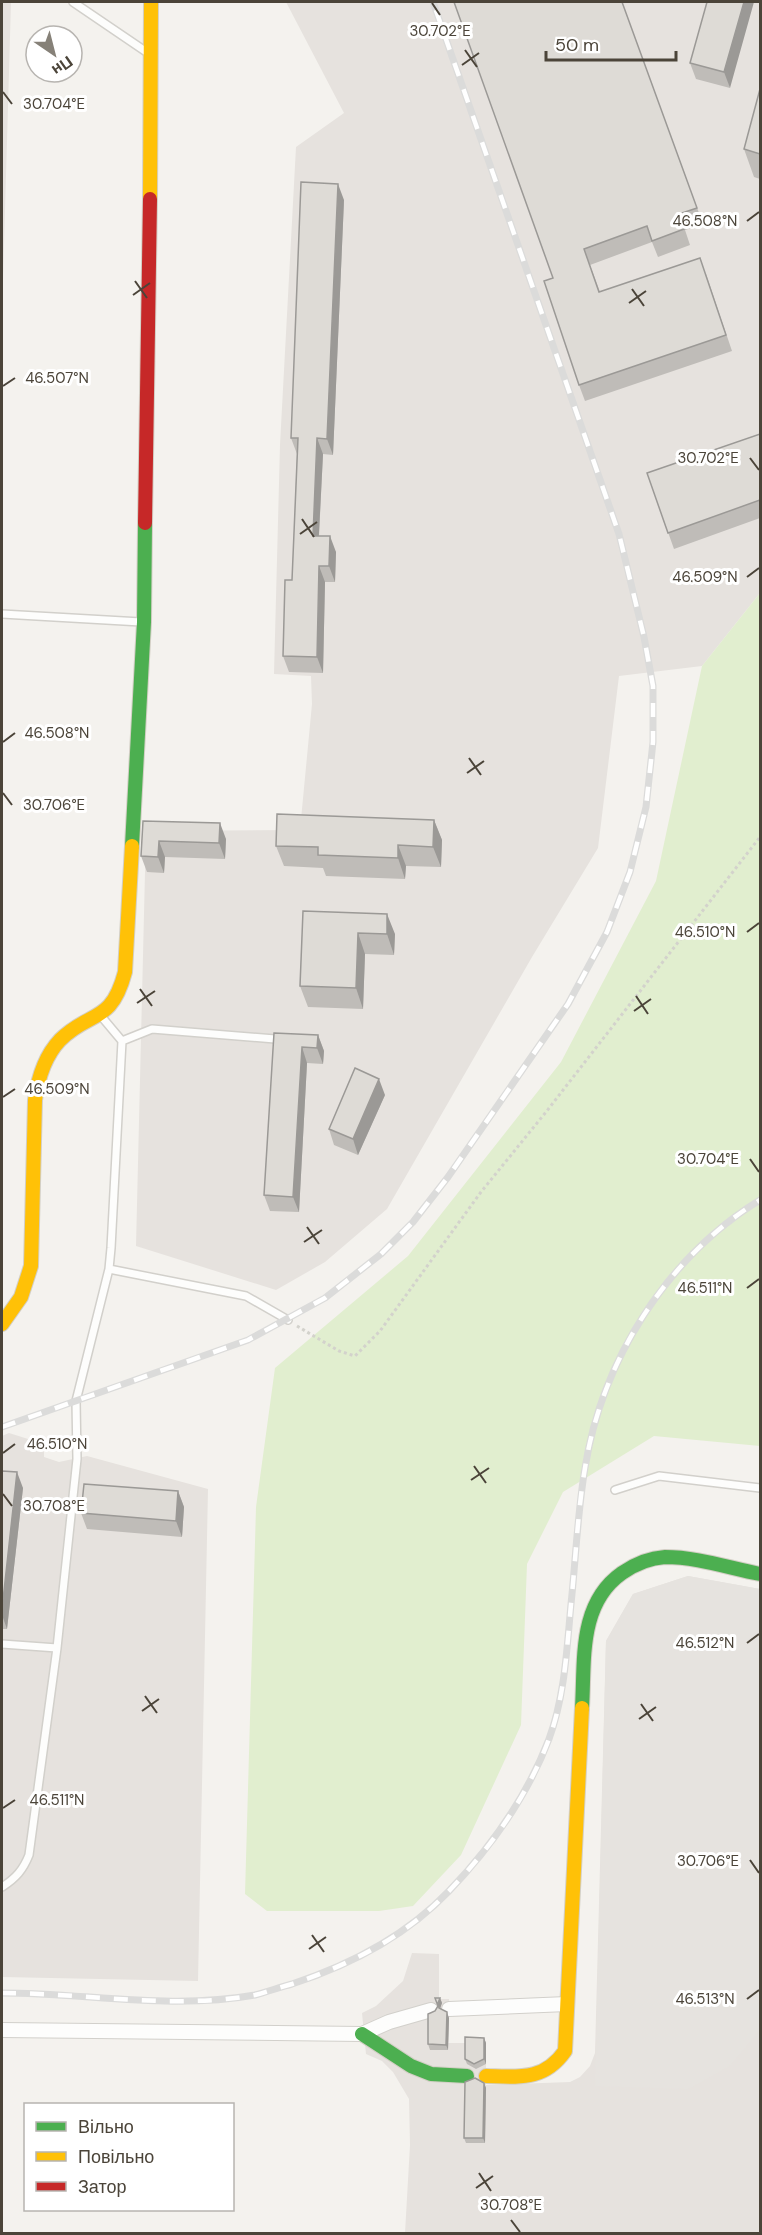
<svg xmlns="http://www.w3.org/2000/svg" width="762" height="2235" font-family="'DM Sans',sans-serif">
<style>
.industrial{fill:#e6e2de}
.green{fill:#e1eecf}
.parking{fill:#e6e3df}
.lines{fill:none;stroke-linecap:round;stroke-linejoin:round}
.lane-casing{stroke:#d2d0cb;stroke-width:10}
.street-casing{stroke:#d2d0cb;stroke-width:16}
.fast-casing{stroke:#d3cfc5;stroke-width:16}
.slow-casing{stroke:#d3cfc5;stroke-width:16}
.jam-casing{stroke:#d3cfc5;stroke-width:16}
.path{stroke:#d3d2cc;stroke-width:3;stroke-dasharray:3 3;stroke-linecap:butt}
.lane{stroke:#fdfdfc;stroke-width:7}
.street{stroke:#fdfdfc;stroke-width:14}
.fast{stroke:#4caf50;stroke-width:14}
.slow{stroke:#ffc107;stroke-width:14}
.jam{stroke:#c62828;stroke-width:14}
.rail-casing{stroke:#dbdbda;stroke-width:7}
.rail{stroke:#fff;stroke-width:4.5;stroke-dasharray:14;stroke-linecap:butt}
.wall{fill:#bfbcb8}
.shaded-wall{fill:#9b9996}
.building{fill:#dedbd6;stroke:#9b9996;stroke-width:1.5}
.ticks{fill:none;stroke:#4b4439;stroke-width:2}
.ticks-label{font-size:15px;text-anchor:middle;fill:#4b4439;stroke:#fff;stroke-width:6;stroke-linejoin:round;paint-order:stroke}
</style>
<rect width="100%" height="100%" fill="#f4f2ee"/>
<path class="industrial" d="M2,2h9l-9,313z
M286,2h474v591l-58,73 -83,10 -21,172 -66,109 -145,252 -62,53 -49,28 -140,-44 10,-415 154,-1 12,-126 -1,-28 -37,-2 6,-229 16,-298 48,-34z
M9,1433l35,11v13l15,5 28,-6 121,33 -10,492 -196,-4v-541z
M688,1576l72,13v644h-355l5,-88 -1,-46 -16,-27 -11,-11 -16,-7 -4,-41 14,-7 27,-25 9,-28 27,1v45h10l-1,44h38v42l84,-3 10,-5 10,-11 5,-13 11,-412 27,-47z"/>
<path class="green" d="M760,593v853l-106,-10 -91,56 -36,72 -6,161 -60,130 -48,51 -34,5h-112l-22,-17 11,-387 19,-139 133,-112 153,-194 95,-181 46,-215z"/>
<path class="parking" d="M688,1576l72,13v441l-29,35 -43,24 -93,-3 11,-445 27,-47z"/>
<g class="lines">
<g class="lane-casing">
<path id="lane" d="M73,2l75,51
M2,614l139,8
M122,1041l30,-12 123,10
M109,1269l137,27 42,24
M615,1490l44,-14 101,12
M2,1644l55,4
M2,1887c14,-9 21,-17 27,-32l28,-207 20,-189 -1,-58 33,-132 2,-21 11,-207 -21,-25"/>
</g>
<g class="street-casing">
<path id="street" d="M449,2009l118,-5
M2,2030l360,4 27,-12 42,-12"/>
</g>
<g class="fast-casing">
<path id="fast" d="M132,846l12,-224 1,-99
M582,1708c3,-48 -4,-104 40,-135 13,-9 27,-15 43,-16 32,0 64,11 95,17
M362,2034l49,32 20,8 36,2"/>
</g>
<g class="slow-casing">
<path id="slow" d="M150,199l1,-197
M2,1324l19,-27 10,-31 4,-166c3,-22 9,-43 25,-60 30,-30 51,-15 65,-68l7,-126
M486,2076c33,1 58,5 79,-25l17,-343"/>
</g>
<g class="jam-casing">
<path id="jam" d="M145,523l5,-324"/>
</g>
<path class="path" d="M297,1326l42,25 16,5 25,-25 101,-139 65,-80 214,-275"/>
<use href="#lane" class="lane"/>
<use href="#street" class="street"/>
<use href="#fast" class="fast"/>
<use href="#slow" class="slow"/>
<use href="#jam" class="jam"/>
<g class="rail-casing">
<path id="rail" d="M2,1427l246,-87 77,-42 56,-44 32,-32 35,-45 120,-173 39,-72 23,-60 16,-65 7,-65v-56l-9,-49 -25,-103 -186,-532
M2,1993c84,0 169,17 253,2 12,-3 25,-8 37,-11 58,-19 114,-48 157,-93 43,-45 78,-94 100,-152 17,-46 18,-97 23,-145 4,-41 6,-85 13,-126 17,-108 82,-211 175,-268"/>
</g>
<use href="#rail" class="rail"/>
</g>
<path class="wall" d="M622,2l81,222 -18,6 5,15 -32,12 -6,-15 -62,23 10,27 106,-18 26,77 -147,50 -6,-16 -26,-107z
M707,2l23,86 -34,-9 -6,-16z
M760,89v90l-6,-2 -10,-28z
M344,200l-11,255 -10,-1 -4,82 17,16 -1,30h-10l-2,91 -34,-1 -6,-16 9,-76 5,-126 -6,-16z
M760,434v84l-86,31 -27,-76z
M434,820l8,20 -1,27 -35,-1 -1,13 -79,-3 -3,-8 -39,-2 -8,-20z
M143,821l83,18 -1,20 -60,-2 -1,16 -17,-1 -6,-16z
M303,911l92,23 -1,21 -29,-1 -2,55 -55,-2 -8,-21z
M274,1033l44,2 6,16 -1,13 -16,-1 -8,149 -29,-1 -6,-16z
M385,1095l-27,60 -24,-10 -5,-16z
M2,1471l21,17 -16,141h-5z
M178,1491l6,16 -2,30 -95,-8 -6,-16z
M440,1998l2,5 -2,5 9,10 -1,32h-18l-2,-6z
M484,2038l2,5v21l-10,5 -9,-5 -2,-5z
M484,2083l2,5 -1,55h-19l-2,-5z"/>
<path class="shaded-wall" d="M744,2h10l-24,86 -6,-16z
M338,184l6,16 -11,255 -6,-16z
M317,438l6,16 -5,98 -5,-16z
M330,536l6,16 -1,30 -6,-16z
M319,566l6,16 -2,91 -6,-16z
M434,820l8,20 -1,27 -8,-20z
M220,823l6,16 -1,20 -6,-16z
M159,841l6,16 -1,16 -6,-16z
M398,845l8,21 -1,13 -7,-21z
M387,914l8,20 -1,21 -7,-21z
M358,933l7,21 -2,55 -7,-21z
M318,1035l6,16 -1,13 -6,-16z
M302,1047l5,16 -8,149 -6,-15z
M379,1079l6,16 -27,60 -5,-16z
M17,1472l6,16 -16,141 -5,-14v-6z
M178,1491l6,16 -2,30 -6,-16z
M440,1998l2,5 -2,6 1,4 -3,-10z
M447,2012l2,6 -1,32 -2,-5z
M484,2038l2,5v21l-2,-5z
M484,2083l2,5 -1,55 -2,-5z"/>
<path class="building" d="M454,2h168l75,206 -18,6 5,15 -32,12 -5,-15 -63,23 15,43 101,-34 26,77 -147,50 -35,-104 9,-3z
M707,2h37l-20,70 -34,-9z
M760,89v65l-16,-5z
M301,182l37,2 -11,255 -10,-1 -4,98h17l-1,30h-10l-2,91 -34,-1 2,-76h7l6,-142h-7z
M760,434v66l-92,33 -21,-60z
M277,814l157,6 -1,27 -35,-2v13l-80,-3v-8l-42,-1z
M143,821l77,2 -1,20 -60,-2 -1,16 -17,-1z
M303,911l84,3v20l-29,-1 -2,55 -56,-2z
M274,1033l44,2 -1,13 -15,-1 -9,150 -29,-2z
M355,1068l24,11 -26,60 -24,-10z
M2,1471l15,1 -15,137z
M84,1484l94,7 -2,30 -95,-8z
M435,1998h5l-2,5 1,5 8,4 -1,33 -18,-1v-30l7,-3 3,-5z
M465,2037l19,1v21l-10,5 -9,-5z
M475,2078l9,5 -1,55h-19l1,-56z"/>
<path class="ticks" d="M432,3l8,12M465,50l12,17M462,65l17,-12M3,92l9,12M747,221l12,-9M135,281l12,17M632,289l12,17M133,295l17,-12M629,303l17,-12M3,386l12,-8M750,458l9,12M302,519l12,18M300,534l17,-12M747,577l12,-9M3,742l12,-9M469,758l12,17M467,773l17,-12M3,793l9,12M747,932l12,-9M140,989l12,17M636,996l12,18M137,1003l18,-12M634,1011l17,-12M3,1097l12,-8M750,1159l9,13M307,1227l12,17M304,1242l18,-12M747,1288l12,-9M3,1453l12,-9M474,1466l12,17M471,1480l18,-12M3,1494l9,12M747,1643l12,-9M145,1696l12,17M641,1704l12,17M142,1711l17,-12M639,1719l17,-12M3,1808l12,-8M750,1860l9,13M312,1935l12,17M309,1949l17,-12M747,1999l12,-9M479,2173l12,18M476,2188l17,-12M511,2220l9,12"/>
<g class="ticks-label">
<text x="440" y="36">30.702°E</text>
<text x="54" y="109">30.704°E</text>
<text x="705" y="226">46.508°N</text>
<text x="57" y="383">46.507°N</text>
<text x="708" y="463">30.702°E</text>
<text x="705" y="582">46.509°N</text>
<text x="57" y="738">46.508°N</text>
<text x="54" y="810">30.706°E</text>
<text x="705" y="937">46.510°N</text>
<text x="57" y="1094">46.509°N</text>
<text x="708" y="1164">30.704°E</text>
<text x="705" y="1293">46.511°N</text>
<text x="57" y="1449">46.510°N</text>
<text x="54" y="1511">30.708°E</text>
<text x="705" y="1648">46.512°N</text>
<text x="57" y="1805">46.511°N</text>
<text x="708" y="1866">30.706°E</text>
<text x="705" y="2004">46.513°N</text>
<text x="511" y="2210">30.708°E</text>
</g>
<rect width="762" height="2235" fill="none" stroke="#4b4439" stroke-width="6"/>
<rect x="24" y="2103" width="210" height="108" fill="#ffffff" stroke="#b7b4b0" stroke-width="1.5"/>
<rect x="36" y="2122" width="30" height="9" fill="#4caf50" stroke="#b7b4b0" stroke-width="1.5"/>
<text x="78" y="2133" font-size="18" fill="#4b4439">Вільно</text>
<rect x="36" y="2152" width="30" height="9" fill="#ffc107" stroke="#b7b4b0" stroke-width="1.5"/>
<text x="78" y="2163" font-size="18" fill="#4b4439">Повільно</text>
<rect x="36" y="2182" width="30" height="9" fill="#c62828" stroke="#b7b4b0" stroke-width="1.5"/>
<text x="78" y="2193" font-size="18" fill="#4b4439">Затор</text>
<g transform="translate(54 54) rotate(145)"><circle r="28" fill="#ffffff" stroke="#b7b4b0" stroke-width="1.5"/>
<path d="M0-4.5L10 22L0 15L-10 22Z" fill="#868178"/>
<text y="-9" font-size="16" font-weight="bold" text-anchor="middle" fill="#4b4439">Пн</text>
</g>
<path d="M546 51v9h130v-9" fill="none" stroke="#4b4439" stroke-width="3"/>
<text x="555" y="51" font-size="18" fill="#4b4439" stroke="#ffffff" stroke-width="4.5" paint-order="stroke">50 m</text>
</svg>
